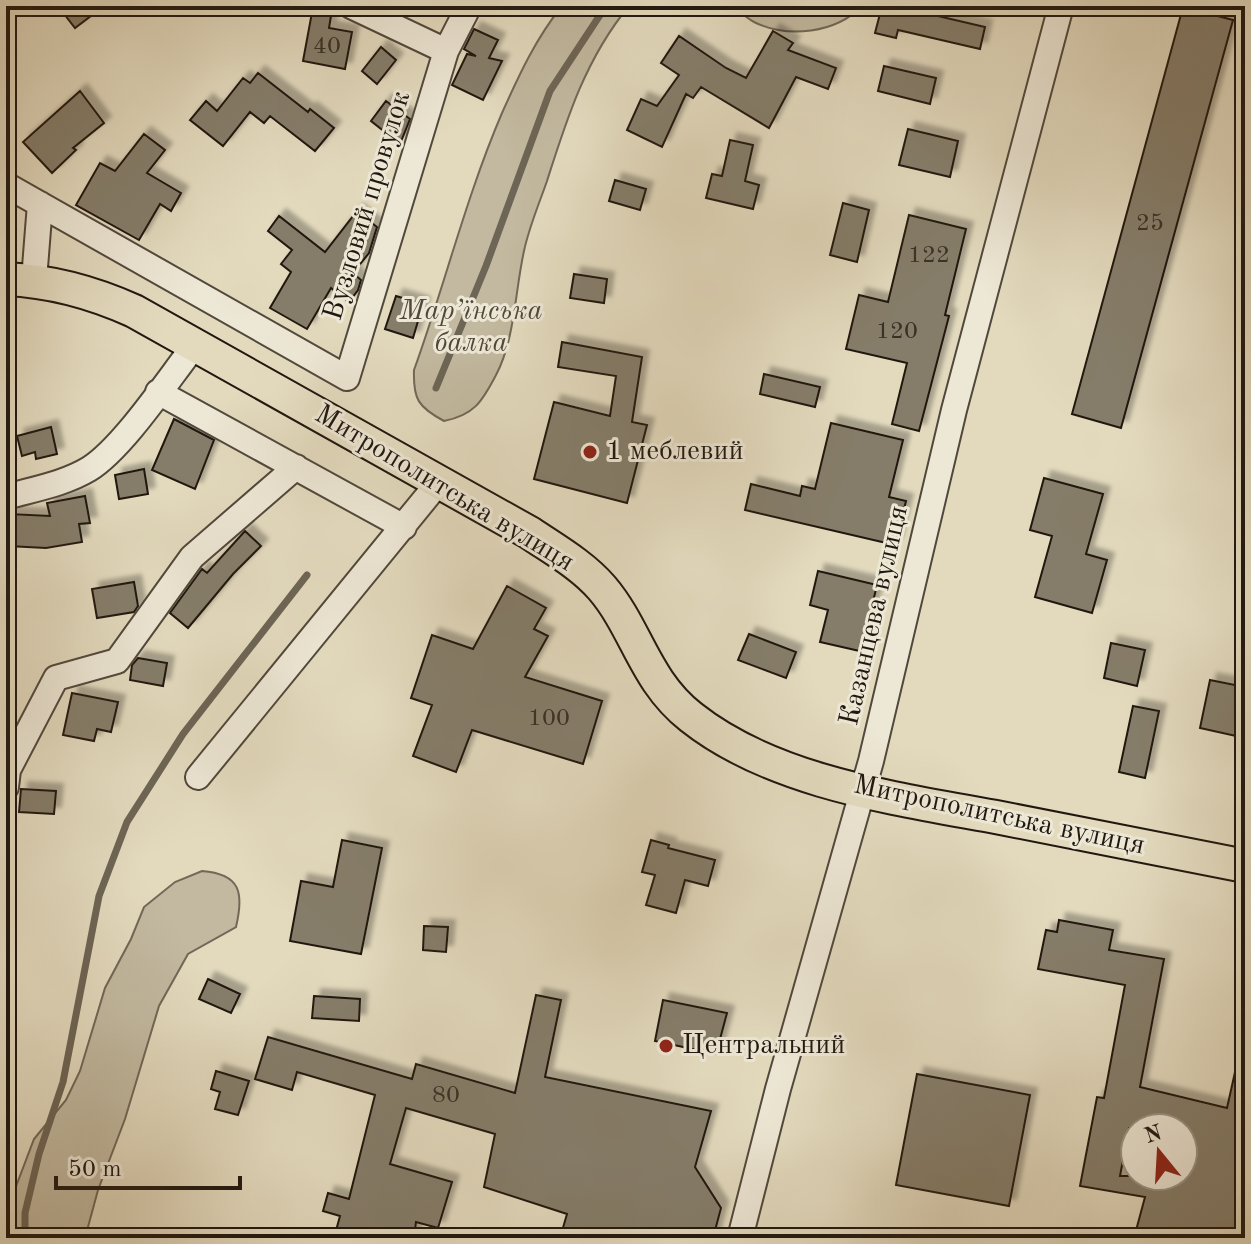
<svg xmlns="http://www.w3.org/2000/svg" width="1251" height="1244" font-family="'Old Standard TT',serif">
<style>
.green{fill:#c2b9a0;stroke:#716858;stroke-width:2}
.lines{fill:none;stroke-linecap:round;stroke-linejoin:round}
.stream{stroke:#6d6555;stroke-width:7}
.building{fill:#857d6a;stroke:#201810;stroke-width:2;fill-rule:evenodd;filter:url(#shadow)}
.minor-casing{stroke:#51483c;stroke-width:28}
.major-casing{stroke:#201810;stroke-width:36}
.minor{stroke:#ede7d5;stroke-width:24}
.major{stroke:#e3dabe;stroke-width:32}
.poi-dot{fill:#8f2418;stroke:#ede7d5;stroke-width:3}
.labels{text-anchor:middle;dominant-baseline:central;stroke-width:6;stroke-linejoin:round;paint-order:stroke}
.number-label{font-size:24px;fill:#393126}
.street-label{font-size:28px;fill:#201810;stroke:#ede7d5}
.park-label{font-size:28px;font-style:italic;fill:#51483b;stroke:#ede7d5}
.poi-label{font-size:28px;fill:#201810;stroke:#ede7d5;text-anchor:start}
</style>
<defs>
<filter id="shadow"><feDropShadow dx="7" dy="-7" stdDeviation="2" flood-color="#0004"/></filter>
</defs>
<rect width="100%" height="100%" fill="#e3dabe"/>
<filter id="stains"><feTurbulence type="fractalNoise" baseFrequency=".0025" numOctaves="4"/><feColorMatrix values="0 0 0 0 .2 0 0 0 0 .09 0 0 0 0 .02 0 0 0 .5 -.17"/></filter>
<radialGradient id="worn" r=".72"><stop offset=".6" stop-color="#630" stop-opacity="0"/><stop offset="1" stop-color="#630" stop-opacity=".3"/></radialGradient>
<path class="green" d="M562,6h67c-43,52 -62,112 -82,175 -8,23 -18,46 -23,70 -9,40 -9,88 -28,124 -14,27 -22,40 -52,46 -26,-14 -31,-22 -30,-51 31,-86 52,-173 88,-257 17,-38 34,-75 60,-107z
M733,6h129c-26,27 -74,33 -108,16 -8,-4 -15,-11 -21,-16z
M202,871c39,3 42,22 34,56l-48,27 -29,52 -34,113 -27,71 -13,48h-79v-15l6,-26 22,-58 32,-39 14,-29 25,-83 26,-49 13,-32 31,-25z"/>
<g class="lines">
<path class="stream" d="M436,388l50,-122 64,-175 52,-79 7,-6
M25,1238v-25l14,-59 24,-72 36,-186 28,-74 56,-88 124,-159"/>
</g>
<path class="building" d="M58,6h46l-29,22z
M882,6h45l-2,7 60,14 -5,22 -82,-19 -2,8 -21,-5z
M313,7l19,3 -3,18 23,4 -7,37 -42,-8z
M1183,7l50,13 -112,408 -49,-14z
M474,29l24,11 -9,18 13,3 -19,39 -31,-15 15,-31 9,2 -12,-7z
M773,31l20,12 -5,7 48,18 -8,21 -32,-12 -27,51 -68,-41 -8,11 -7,-4 -24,53 -35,-17 14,-31 16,7 22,-31 -18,-12 18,-27 47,32 20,10z
M381,47l15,13 -19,24 -15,-13z
M884,66l52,12 -6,26 -52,-13z
M258,73l50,39 2,-3 24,19 -19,23 -45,-35 -6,7 -14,-11 -27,34 -33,-26 16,-19 11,10 26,-33 7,5z
M80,91l24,32 -31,25 3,2 -24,23 -29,-31z
M386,101l24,18 -10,25 -29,-23z
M908,129l50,12 -8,36 -51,-12z
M144,134l21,16 -18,23 34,20 -10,18 -11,-7 -21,36 -63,-35 24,-42 15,8z
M730,140l23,5 -8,36 14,4 -6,24 -47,-11 6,-24 10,2z
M615,180l31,9 -6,21 -31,-9z
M843,203l26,7 -12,52 -27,-7z
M357,211l20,16 -8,26 -16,20 8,7 -3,10 -9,12 -18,-14 -24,41 -37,-21 21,-36 -10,-8 11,-14 -24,-19 11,-15 46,36z
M909,215l57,14 -21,86 4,1 -30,115 -27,-7 15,-61 -61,-14 13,-54 29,7z
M574,274l33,5 -3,24 -34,-5z
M396,296l27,8 -10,34 -28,-9z
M562,342l80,15 -10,65 15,3 -20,78 -93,-24 20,-77 56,14 6,-40 -58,-9z
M764,374l56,13 -5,20 -55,-13z
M174,419l40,21 -19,49 -43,-19z
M831,423l72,17 -14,57 17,4 -11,44 -150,-35 6,-26 49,12 2,-10 13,3z
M51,427l6,27 -21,5 -1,-7 -13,4 -5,-20z
M144,469l4,25 -29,5 -4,-24z
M1044,478l59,16 -17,60 21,6 -15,53 -57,-16 17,-61 -22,-6z
M85,496l5,27 -11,1 3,18 -36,6 -38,-2 1,-32 41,2 -3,-13z
M245,531l16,15 -28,28 -45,54 -18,-15 32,-44 5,4z
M818,571l59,14 -11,46 3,1 -5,20 -44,-10 8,-32 -18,-5z
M134,582l4,24 -4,6 -37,6 -5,-29z
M507,586l39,22 -12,21 14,7 -23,41 77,24 -19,63 -111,-34 -16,42 -43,-16 19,-51 -21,-7 21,-63 41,14z
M749,634l47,18 -10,26 -48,-18z
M1111,643l34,7 -8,36 -33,-8z
M138,658l29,5 -4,23 -33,-6 2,-15z
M1210,680l35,7v51l-45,-10z
M72,693l46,9 -7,30 -14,-3 -3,12 -31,-6z
M1133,706l26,5 -14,67 -26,-6z
M21,789l35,2 -2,23 -35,-2z
M342,840l40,8 -21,106 -71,-13 11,-60 32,6z
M651,840l18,5 -1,3 47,12 -7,26 -23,-6 -9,33 -30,-8 9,-30 -13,-3z
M1059,920l54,10 -4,20 55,9 -24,128 87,21 10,-45 8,1v174h-111l11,-41 -65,-11 17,-89 7,1 21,-113 -87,-16 8,-39 11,2zM1129,1128h54v48h-63z
M424,926l24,1 -2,25 -23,-2z
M208,979l32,15 -9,19 -32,-14z
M536,995l25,5 -16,77 166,34 -16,56 26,41 -8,30h-153l7,-24 -83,-27 11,-53 -89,-26 -16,56 62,18 -14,46 -22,-6 -2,16h-80l6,-22 -17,-5 5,-18 21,6 26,-104 -78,-23 -5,18 -37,-11 13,-42 144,42 4,-15 99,29z
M314,996l46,3 -1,22 -47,-3z
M663,1000l64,13 -11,41 -61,-13z
M216,1071l33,10 -11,34 -23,-6 5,-17 -9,-3z
M917,1074l113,21 -21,111 -113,-21z"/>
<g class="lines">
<g class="minor-casing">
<path id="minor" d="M351,6l95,45
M6,185l341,193 99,-327 23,-45
M34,280l6,-76
M158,392l246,135
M6,497c28,-8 58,-13 83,-28 34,-21 80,-91 106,-124
M198,777l241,-295
M6,787l2,-17 48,-92 61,-17 75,-104 104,-90
M740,1238l38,-149 93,-328 83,-351 107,-404"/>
</g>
<g class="major-casing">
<path id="major" d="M6,279c46,2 86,13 128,32l396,222c25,17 52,32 72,55 35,41 42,92 89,129 83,66 208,82 310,101 81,16 163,32 244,48"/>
</g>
<use href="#minor" class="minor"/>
<use href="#major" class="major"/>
</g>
<g class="poi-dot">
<circle cx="590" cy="452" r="8"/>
<circle cx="666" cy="1046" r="8"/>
</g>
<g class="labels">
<g class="number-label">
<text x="327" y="47">40</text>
<text x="1150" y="224">25</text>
<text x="929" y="256">122</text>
<text x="897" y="332">120</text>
<text x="549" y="719">100</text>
<text x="446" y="1096">80</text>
</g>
<g class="street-label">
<text transform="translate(368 206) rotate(-73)">Вузловий провулок</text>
<text transform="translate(444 489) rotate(31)">Митрополитська вулиця</text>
<text transform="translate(875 616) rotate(-77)">Казанцева вулиця</text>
<text transform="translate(999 816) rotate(12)">Митрополитська вулиця</text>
</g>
<g class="park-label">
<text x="471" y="312">Мар’їнська<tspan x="471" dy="32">балка</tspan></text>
</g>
<g class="poi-label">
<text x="606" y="452">1 меблевий</text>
<text x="682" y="1046">Центральний</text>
</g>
</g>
<rect width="1251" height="1244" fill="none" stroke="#e3dabe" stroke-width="32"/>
<rect x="8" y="8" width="1235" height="1228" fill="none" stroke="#201810" stroke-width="4"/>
<rect x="16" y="16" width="1219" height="1212" fill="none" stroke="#201810" stroke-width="2"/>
<g transform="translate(1159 1152) rotate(342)"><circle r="38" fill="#ede7d5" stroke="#9b9486" stroke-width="2"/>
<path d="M0-6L14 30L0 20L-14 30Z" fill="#8f2418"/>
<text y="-12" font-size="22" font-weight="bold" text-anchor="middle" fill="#201810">N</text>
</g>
<path d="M56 1176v12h184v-12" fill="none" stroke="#201810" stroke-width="4"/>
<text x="68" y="1176" font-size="24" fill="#201810" stroke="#ede7d5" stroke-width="6" paint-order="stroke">50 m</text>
<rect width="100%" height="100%" filter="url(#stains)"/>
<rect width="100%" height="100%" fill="url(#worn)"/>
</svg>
